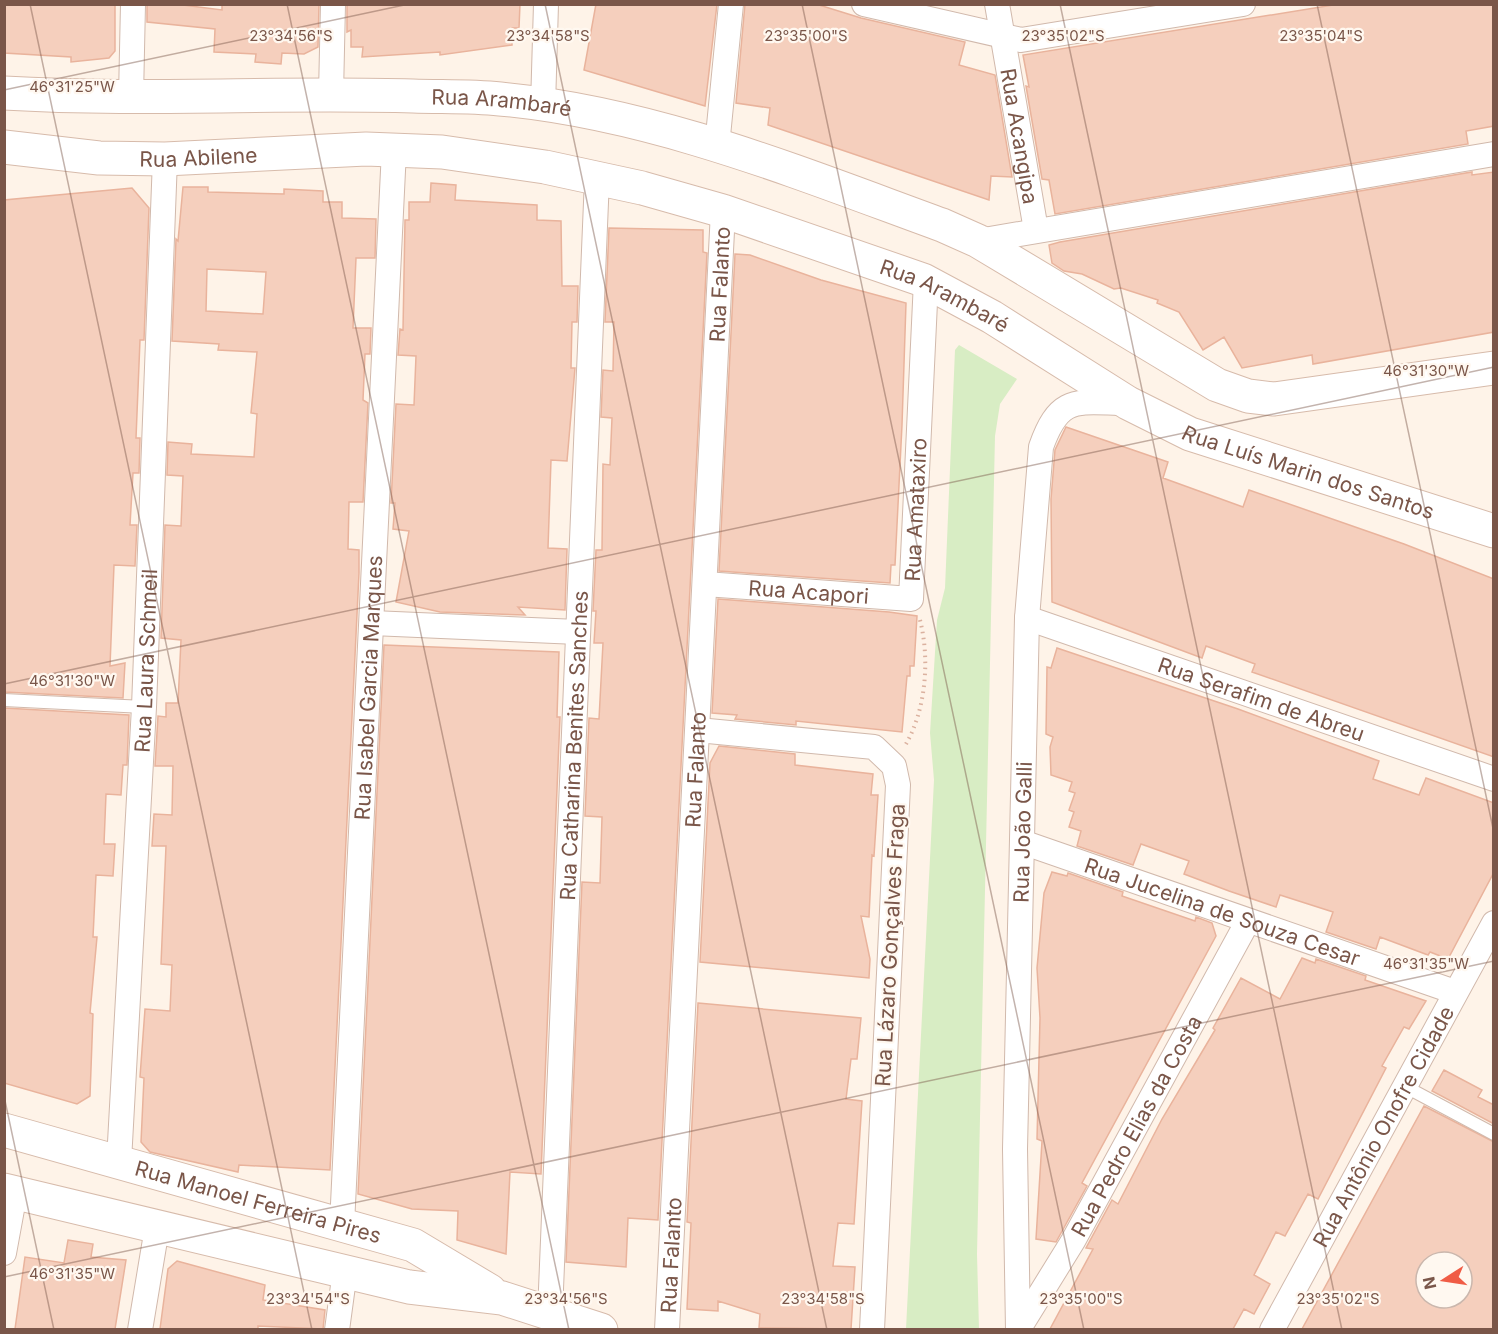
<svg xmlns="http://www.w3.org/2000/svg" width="1498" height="1334" font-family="Inter,sans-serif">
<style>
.green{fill:#d8edc4}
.building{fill:#f5cfbd;stroke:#e9b39c;stroke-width:1.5;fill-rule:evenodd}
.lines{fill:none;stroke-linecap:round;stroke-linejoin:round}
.lane-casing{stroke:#d1b9ac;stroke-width:14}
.street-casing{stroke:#d1b9ac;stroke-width:26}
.secondary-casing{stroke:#d7bbab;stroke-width:35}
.path{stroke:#dbb19f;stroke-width:4;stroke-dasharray:1.5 4.5;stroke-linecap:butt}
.lane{stroke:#fff;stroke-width:12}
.street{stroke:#fff;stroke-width:24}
.secondary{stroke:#fff;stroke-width:33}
.ticks{fill:none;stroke:#7a5649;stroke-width:1.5;stroke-opacity:0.45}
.labels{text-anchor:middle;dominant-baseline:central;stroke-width:4.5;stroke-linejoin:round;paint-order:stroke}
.street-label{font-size:21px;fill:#7a5649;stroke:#fff8f0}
.ticks-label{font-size:15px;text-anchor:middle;fill:#7a5649;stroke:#fff8f0;stroke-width:4.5;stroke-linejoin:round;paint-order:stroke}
</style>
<rect width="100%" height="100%" fill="#fef3e8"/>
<path class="green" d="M959,345l58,34 -17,25 -5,32 -18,818 2,75h-73l28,-549 -4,-47 7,-113 8,-32 10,-238z"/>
<path class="building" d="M4,4h111v47l-6,7 -38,4v-5l-67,-4z
M147,4h28l47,6v-6h97l-1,43 -14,7 -22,-1 -1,11 -26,-2 1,-8 -42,-2 1,-23 -68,-7z
M347,4h173l-1,24h-7v17l-72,10v-3l-78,5 1,-10h-12v-17l-4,2z
M596,4h121l-12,102 -121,-36z
M745,4h71l45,14 104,24 -6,23 36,10 17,102 -21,-1 -2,24 -221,-75 2,-17 -34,-5z
M1339,4h155v122l-28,5 2,13 -413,70 -6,-34 -7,-1 -16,-93 3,1 -6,-32z
M1472,172v3l22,-3v160l-181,32 -1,-9 -70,13 -18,-31 -21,13 -24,-38 -22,-9 1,-3 -37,-12 -7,1 -32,-15 -18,-3 -12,-8 -3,-18 11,-3z
M431,183l25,2 -1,15 82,5v15l24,1 1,65h16l-1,36h-5l-1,46h4l-8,93 -16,-1 -3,88 19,1 -2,61 -47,-3 7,8 -85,-3 -44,-10 13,-71 -16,-2 2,-26h-4l5,-99 18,1 2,-49 -18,-1 2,-26 3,1 2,-110h4v-18h21z
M183,187h25v5l76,2v-5l39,2v11h19v16l34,1 -1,39h-19l-3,70h18l-1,26h-5l-2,46 5,3 -5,99h-14l-1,47 11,1v23l-29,597 -91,-5 -1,7 -88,-20 -9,-10 3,-64 -4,-1 5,-68 25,2 2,-46 -11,-1 5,-118h-14l2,-32 18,1 1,-49h-18l3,-50 8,1v-14h12l3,-63 -20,-2 4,-113 16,1 2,-50 -16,-1 1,-33 24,2 -1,10 63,3 3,-43 -6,-1 6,-61 -39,-2 1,-6 -47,-3 4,-102 2,2zM207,269l59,3 -3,42 -57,-3z
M132,188l17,20 -5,132h-4l-4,98h4l-1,35h-6l-3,52h7l-2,41 -21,-1 -4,101 15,-3 -2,35 -119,-6v-492z
M609,228l94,2v22l4,1 -49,967 -30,-2 -2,49 -60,-5 16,-380 18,1 2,-66 -17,-1 4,-98 10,1 4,-76h-9l2,-32h-3l3,-61h6l1,-86 7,1 2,-47 -11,-1 2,-47 10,1 1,-49h-9z
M735,254l15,1 71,25 85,23 -4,122 -7,140h-4l-1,18 -171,-12z
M1066,427l102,35 -5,16 80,29 6,-17 155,54 90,35v178l-242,-85 3,-8 -49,-18 -4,12 -150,-56 -1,-103 4,-49z
M718,599l171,13 28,4 -3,50h-4v10h-3l-5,56 -106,-11v4l-61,-6 2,-4 -25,-2z
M384,645l175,7 -2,65h3l-19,457 -31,-2 -4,82 -49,-14 1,-29 -46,-2 -54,-15z
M1057,648l181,61 141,52 -6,18 46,16 7,-17 68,25v69l-46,87 -18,-7 -2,3 -48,-18 -4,12 -50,-17 7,-20 -3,-1 -50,-16 -4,12 -47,-16 -45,-17 5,-13 -48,-17 -8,21 -56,-19 4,-15 -12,-4 5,-15 -5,-2 6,-17 -6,-2 3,-9 -21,-7 -1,-28 3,-10 -7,-3 1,-67 4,1z
M4,708l125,7 -2,50h-4l-2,30 -15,-1 -2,50h11l-2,32 -17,-1 -3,62h4l-7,76 3,1 -3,82 -13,8 -73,-21z
M719,746l76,8v11l78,9 -2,21h7l-4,61 -2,-1 -3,62 -8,-1 9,43 -1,19 -169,-16 10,-199z
M1052,872l15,4 1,-3 55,19 -1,4 73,25 1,-4 16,6 4,13 -134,247 5,3 -31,56 -20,-3 6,-98 -5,-2 3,-121 -3,-50 7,-75z
M1302,958l13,5 1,-4 50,17 -1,4 61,21 -17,28 -5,-2 -22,39 4,2 -68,131 -10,-5 -23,42 -9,-4 -22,43 16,9 -16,30 -10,-5 -11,20h-183l43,-80 -7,-1 26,-48 6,4 44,-85 53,-89 -2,-2 28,-50 39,21z
M698,1003l163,15 -4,41h-6l-5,40 16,2 -8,123 -16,-1 -5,43 22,1 -4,62 -92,-1 1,-14 -42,-13v10l-31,-2 4,-86 -4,-1z
M1444,1070l38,20 -4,7 16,8v19l-62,-33z
M1424,1106l70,36v187h-192zM1426,1262h36v36h-36z
M68,1240l25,4 -2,13 35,3 -11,69h-100l10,-72 39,6z
M177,1261l88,24 -2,15 62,10 -2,19 -65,-3v3h-98l8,-60z"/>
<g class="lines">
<g class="lane-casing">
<path id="lane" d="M4,700l140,7
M1406,1087l88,47"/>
</g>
<g class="street-casing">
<g id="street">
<path d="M864,4l157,36 222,-36"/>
<path id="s1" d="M997,4l39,226"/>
<path d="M331,94l2,-90"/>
<path d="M131,97l2,-93"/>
<path d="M543,106l3,-102"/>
<path d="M717,146l14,-142"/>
<path d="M978,241l516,-87"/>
<path id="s2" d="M705,584l206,15 15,-318"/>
<path id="s3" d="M1027,618l467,161"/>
<path d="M372,623l206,9"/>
<path d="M698,730l176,17 20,19 4,19 -26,545"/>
<path id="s4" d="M1022,842l433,150"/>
<path id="s5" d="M119,1161l25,-454 21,-548"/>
<path id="s6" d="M342,1225l52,-1075"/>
<path d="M4,1253l11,-60"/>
<path id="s7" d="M550,1313l47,-1135"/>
<path d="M140,1330l17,-102"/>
<path d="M337,1330l8,-59"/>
<path id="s8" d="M667,1330l56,-1119"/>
<path id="s9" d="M1018,1330l-3,-181 12,-531 14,-171c19,-54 37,-44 87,-44"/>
<path id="s10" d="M1018,1330l55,-89 175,-320"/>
<path id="s11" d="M1272,1330l222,-407"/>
</g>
</g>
<g class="secondary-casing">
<g id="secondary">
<path id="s12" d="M4,93c137,8 273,-1 409,3 29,1 58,0 87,3 153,14 299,74 442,126l36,16 239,144 31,11 26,3 220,-31"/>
<path id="s13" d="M4,147l95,11 66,1 201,-10 76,3 103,15 97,21 81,23 200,69 69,37 136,86 62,31 304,97"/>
<path id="s14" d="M4,1130l409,115 77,46"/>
<path d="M4,1190l405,97 93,11 99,32"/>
</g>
</g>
<path class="path" d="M906,744c20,-35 24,-85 14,-124"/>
<use href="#lane" class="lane"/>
<use href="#street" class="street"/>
<use href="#secondary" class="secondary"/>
</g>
<path class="ticks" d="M30,4l282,1326M287,4l282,1326M545,4l282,1326M802,4l282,1326M1060,4l282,1326M1317,4l177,829M4,90l405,-86M4,684l1490,-317M4,1096l50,234M4,1277l1490,-316"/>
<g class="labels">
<g class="street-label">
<text stroke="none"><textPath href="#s12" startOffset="498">Rua Arambaré</textPath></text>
<text stroke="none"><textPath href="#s1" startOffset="134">Rua Acangipa</textPath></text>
<text stroke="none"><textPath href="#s13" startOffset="195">Rua Abilene</textPath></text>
<text stroke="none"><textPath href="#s8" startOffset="1047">Rua Falanto</textPath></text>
<text stroke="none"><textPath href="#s13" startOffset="964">Rua Arambaré</textPath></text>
<text stroke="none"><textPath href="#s13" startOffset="1371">Rua Luís Marin dos Santos</textPath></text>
<text stroke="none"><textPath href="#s2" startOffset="296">Rua Amataxiro</textPath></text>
<text stroke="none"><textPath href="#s2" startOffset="104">Rua Acapori</textPath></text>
<text stroke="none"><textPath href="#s5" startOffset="501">Rua Laura Schmeil</textPath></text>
<text stroke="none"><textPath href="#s6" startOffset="538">Rua Isabel Garcia Marques</textPath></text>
<text stroke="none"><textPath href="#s3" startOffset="248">Rua Serafim de Abreu</textPath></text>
<text stroke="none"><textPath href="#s7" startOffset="568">Rua Catharina Benites Sanches</textPath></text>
<text stroke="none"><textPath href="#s8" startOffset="561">Rua Falanto</textPath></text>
<text stroke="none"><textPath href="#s9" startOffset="498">Rua João Galli</textPath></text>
<text stroke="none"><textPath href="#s4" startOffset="212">Rua Jucelina de Souza Cesar</textPath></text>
<text transform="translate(890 945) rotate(-87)">Rua Lázaro Gonçalves Fraga</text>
<text stroke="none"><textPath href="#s10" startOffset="236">Rua Pedro Elias da Costa</textPath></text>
<text stroke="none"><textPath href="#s11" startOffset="232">Rua Antônio Onofre Cidade</textPath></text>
<text stroke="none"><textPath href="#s14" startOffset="264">Rua Manoel Ferreira Pires</textPath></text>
<text stroke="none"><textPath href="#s8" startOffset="75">Rua Falanto</textPath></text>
</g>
</g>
<g class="ticks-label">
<text x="291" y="41">23°34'56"S</text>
<text x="548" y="41">23°34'58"S</text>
<text x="806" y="41">23°35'00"S</text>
<text x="1063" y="41">23°35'02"S</text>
<text x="1321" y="41">23°35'04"S</text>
<text x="72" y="92">46°31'25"W</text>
<text x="1426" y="376">46°31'30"W</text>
<text x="72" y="686">46°31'30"W</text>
<text x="1426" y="969">46°31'35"W</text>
<text x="72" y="1279">46°31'35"W</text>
<text x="308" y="1304">23°34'54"S</text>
<text x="566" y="1304">23°34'56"S</text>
<text x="823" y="1304">23°34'58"S</text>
<text x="1081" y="1304">23°35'00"S</text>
<text x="1338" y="1304">23°35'02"S</text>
</g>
<rect width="1498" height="1334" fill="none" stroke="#7a5649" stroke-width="12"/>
<g transform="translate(1444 1280) rotate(258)"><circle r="28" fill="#fff8f0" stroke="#cab7ad" stroke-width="1.5"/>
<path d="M0-4.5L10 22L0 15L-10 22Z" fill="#f05c45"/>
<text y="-9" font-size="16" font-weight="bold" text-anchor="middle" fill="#7a5649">N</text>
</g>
</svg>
